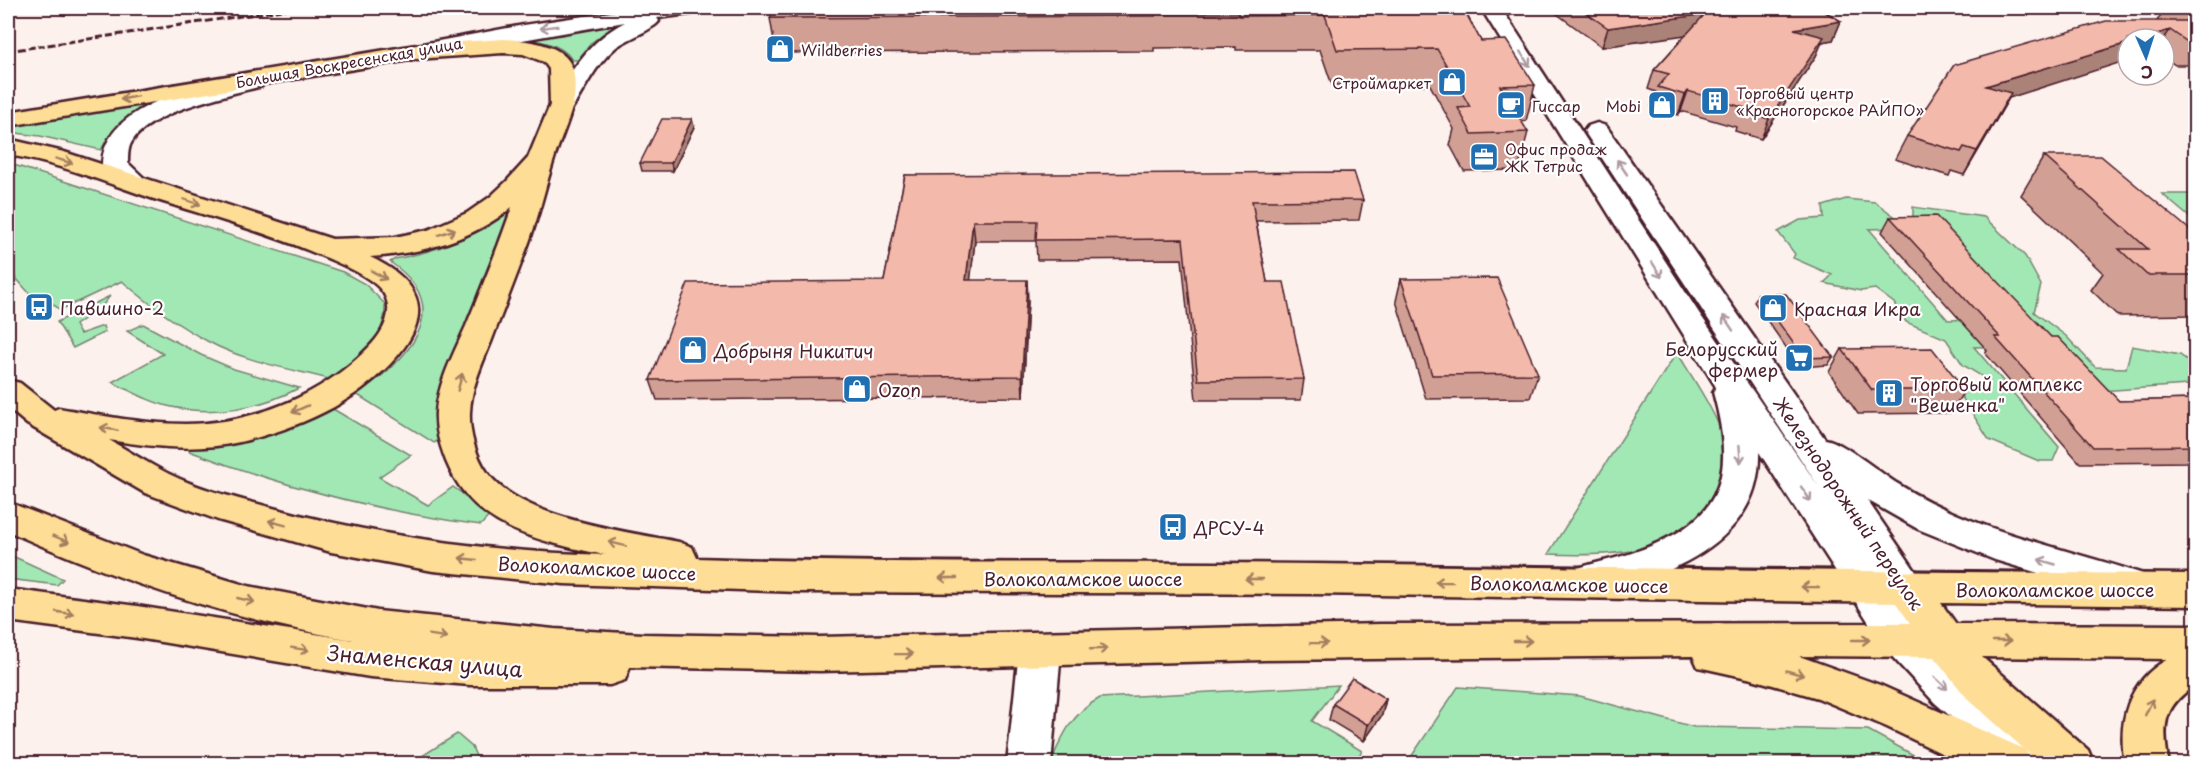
<svg xmlns="http://www.w3.org/2000/svg" width="2203" height="771" font-family="'Playpen Sans',sans-serif">
<style>
.green{fill:#a2e8b5;stroke:#768470;stroke-width:1.5;fill-rule:evenodd}
.lines{fill:none;stroke-linecap:round;stroke-linejoin:round}
.minor-casing{stroke:#4a1f2b;stroke-width:5}
.major-casing{stroke:#4a1f2b;stroke-width:5}
.minor{fill:#fff;fill-rule:evenodd}
.major{fill:#fedd96;fill-rule:evenodd}
.rail{stroke:#4a1f2b;stroke-width:3;stroke-dasharray:7 3;stroke-linecap:butt}
.wall{fill:#d19f93;stroke:#4a1f2b;stroke-width:1.5}
.shaded-wall{fill:#aa8278;stroke:#4a1f2b;stroke-width:1.5}
.building{fill:#f3b9ab;stroke:#4a1f2b;stroke-width:1.5}
.oneway{stroke:#ae9aa0}
.oneway2{stroke:#a47e60}
.labels{text-anchor:middle;dominant-baseline:central;stroke-width:4.5;stroke-linejoin:round;paint-order:stroke}
.far-poi-label{font-size:15px;fill:#4a1f2b;stroke:#fff;text-anchor:start}
.far-street-label{font-size:15px;fill:#4a1f2b;stroke:#fff}
.poi-label{font-size:18px;fill:#4a1f2b;stroke:#fff;text-anchor:start}
.street-label{font-size:18px;fill:#4a1f2b;stroke:#fff}
.near-street-label{font-size:21px;fill:#4a1f2b;stroke:#fff}
</style>
<rect width="100%" height="100%" fill="#fdf1ee"/>
<filter id="ink" filterUnits="userSpaceOnUse"><feTurbulence type="fractalNoise" baseFrequency=".0167" numOctaves="2"/><feDisplacementMap in="SourceGraphic" scale="12" xChannelSelector="R" yChannelSelector="G"/><feConvolveMatrix kernelMatrix="1 2 1 2 8 2 1 2 1" color-interpolation-filters="sRGB"/></filter>
<g filter="url(#ink)">
<path class="green" d="M636,19l-33,15 -12,9 -13,17h-6c-11,-19 -39,-20 -58,-21z
M173,96l-47,26 -19,17 -6,11 -61,-14 -32,-4v-9z
M8,163l335,109 22,12 20,20c1,37 -26,56 -53,76 -40,-11 -86,-18 -123,-38 -31,-16 -60,-38 -87,-61l-62,29 -14,-12 -9,4 -29,-33z
M2162,194h33v28z
M1846,199l29,3 22,16h16v-11l71,10 41,39 16,29 -7,27 32,24 29,31 31,1 6,-22 48,9 15,11v13l-7,6 -88,6 -53,-45 -73,1 85,100 -6,14h-14l-50,-21 -31,-49 20,-2 10,-9 -25,-15 -17,-26 -40,-17 -12,-19 -19,-14 -14,2 -37,-8 8,-8 -39,-17 2,-4 -17,-22 22,-12 24,-2 -1,-12zM1930,227l85,91 -67,2 -79,-91z
M512,208l-73,207 -1,26 -4,2 -78,-49c50,-32 103,-85 34,-132l5,-3c44,-8 81,-23 117,-51z
M110,296l-8,10 -27,19 5,9 23,-8 2,6 -32,16 -16,-26z
M143,324l58,31 33,14 65,19c-38,20 -85,28 -127,19 -21,-4 -41,-16 -60,-25l51,-28 -36,-23z
M1677,352c15,25 42,65 49,93 2,12 -2,29 -6,40 -23,71 -111,72 -172,69z
M333,409l78,46 -32,22 49,28 25,-18 38,27 -10,11c-100,-13 -198,-38 -292,-74l4,-7 85,-14z
M8,554l55,25 -6,6 -49,-6z
M1339,685l-27,36 50,30 -8,13h-304c12,-28 22,-51 50,-66z
M1458,687l122,9 114,31 174,3 60,33h-521z
M457,734l15,13 7,16h-68z"/>
<g class="lines">
<g class="minor-casing">
<path id="minor" d="M638,8h63l-3,5 -41,5 2,3c-6,9 -33,18 -44,27 -20,17 -30,41 -44,62l-9,2 -9,-2 -3,-5c21,-33 39,-65 75,-83l-200,35 -8,-2 -3,-5 3,-5 107,-20z
M1481,8h20l198,305 120,174 -235,-356 4,-5 9,-3 9,3 219,313c17,2 55,34 73,45 75,47 162,63 245,90l6,11 -6,11 -14,4 -134,-40 -77,-31 -51,-29 60,88 -6,11 -14,5 -10,-4c42,62 100,105 159,150l6,14h-56l-71,-61 -47,-51 -129,-200c2,74 -60,110 -122,130 -12,4 -37,14 -49,13 -4,0 -9,-3 -13,-4l-5,-11 5,-11c18,-6 36,-9 54,-15 90,-30 109,-72 84,-162l3,-5z
M254,74l8,2 4,5 -4,5c-34,9 -108,24 -129,54 -5,6 -5,15 -5,23l22,21 -3,6c-19,4 -35,-10 -45,-25 2,-64 103,-79 152,-91z
M1040,634l15,5 6,12 -10,113h-44l12,-113 6,-12z"/>
</g>
<g class="major-casing">
<path id="major" d="M503,39c22,1 63,4 70,31 7,31 -8,56 -17,83 -11,33 -18,68 -31,100 -11,30 -23,60 -34,89 -9,22 -20,46 -21,70 -1,19 5,43 17,60 32,47 139,59 192,70l13,5 5,11c206,7 412,3 618,6 293,4 587,8 881,10v32l-255,-3 15,21 240,1v60c-34,21 -34,43 -27,79h-44c-8,-43 3,-83 43,-105l-186,-2 106,93 6,14h-54l-14,-13 6,13h-68l-77,-37 -69,-29 -66,-19 -54,-12 -5,-11 -429,4 -444,11 -190,-4 -5,13 -15,5h-140l-100,-8 -233,-39 -129,-17v-32l129,17 216,34c-120,-20 -234,-59 -345,-109v-29l135,53 105,31 130,25 176,18 89,5 177,3 560,-13 530,-1 -14,-20 -583,-9 -514,-2 -235,-8 -131,-13 -102,-19 -113,-32 -73,-27 -118,-69 -19,-16v-28l12,3 34,27 5,-2c41,7 84,16 126,16 67,0 137,-28 184,-77 13,-13 26,-34 15,-53 -10,-18 -54,-35 -74,-43 -51,-21 -106,-36 -159,-53 -47,-16 -95,-36 -143,-43v-16l56,13 268,87 63,-2 33,-7 39,-17 23,-16 16,-15 22,-24 22,-53 -1,-36 -5,-7 -21,-8 -20,-1 -87,6 -408,67v-14l408,-67zM512,207c-14,41 -30,80 -46,119 -12,27 -28,57 -30,86 -1,18 4,33 10,49 28,69 94,80 160,94 -114,-3 -227,-18 -337,-48 -33,-9 -70,-18 -100,-33 -20,-10 -40,-23 -60,-34 44,7 88,12 131,2 33,-8 65,-19 94,-35 31,-17 97,-67 82,-109 -7,-20 -27,-32 -46,-41 50,-3 103,-17 142,-50zM1799,656l135,1 33,41 57,51 -144,-64z"/>
</g>
<use href="#minor" class="minor"/>
<use href="#major" class="major"/>
<path class="rail" d="M8,51l287,-43"/>
</g>
<path class="wall" d="M1463,8l18,33 54,44 -9,36 -5,1 7,10 -10,38 -54,1 -14,-26 4,-16 -24,-44h-98l-12,-35h-84v-3l-82,1v3l-378,2 -6,-35z
M1549,8h275l-1,2 18,11 -8,19 -11,2 -6,14 -55,83 -26,-8 1,-4 -55,-16 -3,4 -27,-8 5,-15 -8,-3 6,-19 32,-36 -84,13z
M2165,8h31v57h-21l-11,-8v-18l-155,59 -45,77 -13,-4 -2,5 -54,-17 12,-23 250,-115z
M694,127l-21,44h-31l-2,-8z
M2044,156l152,79v80l-78,1 -27,-26 12,-17 -82,-78z
M905,175l458,25 -4,20 -103,1 11,61 37,97 -3,21h-105l-14,-141 -145,1 -1,-19h-61l-5,39 58,20 -5,97 -366,3 -7,-20 234,-99z
M1890,217l161,120 68,64 77,-2v63l-116,1 -95,-110 2,-3 -105,-118z
M1401,279l137,95 -8,24 -104,1 -30,-98z
M1758,294l75,63 -5,8 -28,2 -46,-65z
M1842,349l123,41 -15,23 -92,1 -29,-42z
M1386,699l-4,16 -18,26 -35,-21 4,-16z"/>
<path class="shaded-wall" d="M58,8h25l-2,4 -18,3z
M1705,14l-6,19 -97,14 6,-19z
M1841,21l-8,19 -11,2 -6,14 -55,83 8,-20 25,-90z
M2170,30l-6,9h-24z
M2128,43v17l-119,38 -45,77 13,-24 9,-65z
M1688,91l-7,20 -3,4 7,-20z
M692,119l2,8 -21,44 -2,-8z
M973,221l2,20 -7,60 -2,-21z
M1027,280l1,20 -5,97 -1,-21z
M1386,699l-4,16 -18,26 4,-16z"/>
<path class="building" d="M774,8h689l18,33 25,-1 29,45 -35,1 28,46 -56,2 -14,-26 12,-1 -33,-58 -100,1 -12,-35 -86,1 -1,-3h-83v3l-385,2z
M1579,8h239l23,13 -47,8 30,8 -55,82 -26,-8 2,-3 -57,-17 -3,4 -27,-8 11,-13 -15,-4 51,-56 -97,14z
M2106,21h90v22h-7l-19,-13 -30,9h-12v4l-142,43 25,7 -34,58 -13,-4 -3,5 -54,-16 47,-71z
M662,119h30l-21,44h-31z
M2044,156h57l95,79v40h-49l-28,-26h29z
M1354,172l9,28 -111,1 15,81h17l20,97 -106,1 -15,-141 -147,1 1,-19h-64l-7,59h61l-5,96 -372,4 38,-97 196,-2 21,-106z
M1936,216l115,121h7l61,64 77,-2v47l-103,1 -98,-110h5l-110,-120z
M1497,278l41,96 -106,1 -31,-96z
M1758,294h28l47,63 -29,1z
M1932,348l33,42h-93l-30,-41z
M1352,678l34,21 -18,26 -35,-21z
M629,761l40,2 -41,1z"/>
<defs><path id="oneway-shaft" d="M-6 0H5M1.5-3L5.5 0L1.5 3" fill="none" stroke-width="1.6" stroke-linecap="round" stroke-linejoin="round" transform="scale(1.5)"/></defs>
<g class="oneway">
<use href="#oneway-shaft" transform="translate(549 27) rotate(171)"/>
<use href="#oneway-shaft" transform="translate(1525 59) rotate(57)"/>
<use href="#oneway-shaft" transform="translate(1622 167) rotate(-124)"/>
<use href="#oneway-shaft" transform="translate(1657 270) rotate(58)"/>
<use href="#oneway-shaft" transform="translate(1728 323) rotate(-124)"/>
<use href="#oneway-shaft" transform="translate(1740 454) rotate(86)"/>
<use href="#oneway-shaft" transform="translate(1806 494) rotate(56)"/>
<use href="#oneway-shaft" transform="translate(2047 562) rotate(-164)"/>
<use href="#oneway-shaft" transform="translate(1941 683) rotate(44)"/>
</g>
<g class="oneway2">
<use href="#oneway-shaft" transform="translate(129 98) rotate(170)"/>
<use href="#oneway-shaft" transform="translate(64 161) rotate(17)"/>
<use href="#oneway-shaft" transform="translate(192 202) rotate(18)"/>
<use href="#oneway-shaft" transform="translate(447 232) rotate(-19)"/>
<use href="#oneway-shaft" transform="translate(379 275) rotate(29)"/>
<use href="#oneway-shaft" transform="translate(460 382) rotate(-75)"/>
<use href="#oneway-shaft" transform="translate(300 409) rotate(156)"/>
<use href="#oneway-shaft" transform="translate(109 429) rotate(-170)"/>
<use href="#oneway-shaft" transform="translate(277 523) rotate(-165)"/>
<use href="#oneway-shaft" transform="translate(61 539) rotate(23)"/>
<use href="#oneway-shaft" transform="translate(617 544) rotate(-166)"/>
<use href="#oneway-shaft" transform="translate(468 559) rotate(-174)"/>
<use href="#oneway-shaft" transform="translate(948 578) rotate(-180)"/>
<use href="#oneway-shaft" transform="translate(1254 579) rotate(-180)"/>
<use href="#oneway-shaft" transform="translate(1444 582) rotate(-179)"/>
<use href="#oneway-shaft" transform="translate(1810 587) rotate(-179)"/>
<use href="#oneway-shaft" transform="translate(246 600) rotate(13)"/>
<use href="#oneway-shaft" transform="translate(65 613) rotate(8)"/>
<use href="#oneway-shaft" transform="translate(438 636) rotate(9)"/>
<use href="#oneway-shaft" transform="translate(1861 640)"/>
<use href="#oneway-shaft" transform="translate(1523 641)"/>
<use href="#oneway-shaft" transform="translate(2002 641)"/>
<use href="#oneway-shaft" transform="translate(1319 643) rotate(-1)"/>
<use href="#oneway-shaft" transform="translate(300 649) rotate(9)"/>
<use href="#oneway-shaft" transform="translate(1099 649) rotate(-2)"/>
<use href="#oneway-shaft" transform="translate(904 654) rotate(-1)"/>
<use href="#oneway-shaft" transform="translate(1795 673) rotate(16)"/>
<use href="#oneway-shaft" transform="translate(2149 707) rotate(-65)"/>
</g>
</g>
<defs>
<g id="shop-square" transform="scale(1.5)"><rect x="-9" y="-9" width="18" height="18" rx="4" fill="#1f6fb2" stroke="#fff"/><path d="M-5-2.5h2.3a2.7 3.5 0 0 1 5.4 0H5L5.5 6h-11ZM-1.5-2.5h3a1.5 2.3 0 0 0-3 0Z" fill="#fff"/></g>
<g id="building-square" transform="scale(1.5)"><rect x="-9" y="-9" width="18" height="18" rx="4" fill="#1f6fb2" stroke="#fff"/><path d="M-4-6H4V6H1V3H-1V6H-4ZM-2.5-4.3h1.7v1.8h-1.7ZM.8-4.3h1.7v1.8H.8ZM-2.5-1h1.7V.8h-1.7ZM.8-1h1.7V.8H.8Z" fill="#fff"/></g>
<g id="cafe-square" transform="scale(1.5)"><rect x="-9" y="-9" width="18" height="18" rx="4" fill="#1f6fb2" stroke="#fff"/><path d="M-5.5-4.5H6V0H3Q3 3.5 0 3.5H-2.5Q-5.5 3.5-5.5 0ZM3-3.2v2h1.7v-2ZM-6 4.5H4V6H-6Z" fill="#fff"/></g>
<g id="office-square" transform="scale(1.5)"><rect x="-9" y="-9" width="18" height="18" rx="4" fill="#1f6fb2" stroke="#fff"/><path d="M-6-3h4V-5.5h4V-3h4V5H-6ZM-1-4.5V-3h2v-1.5ZM-6 0V1H6V0Z" fill="#fff"/></g>
<g id="bus-square" transform="scale(1.5)"><rect x="-9" y="-9" width="18" height="18" rx="4" fill="#1f6fb2" stroke="#fff"/><path d="M-5-6H5V4H4V6H2V4H-2V6H-4V4H-5ZM-3.5-4V0h7V-4ZM-3.5 1.2v1.5H-2V1.2ZM2 1.2v1.5H3.5V1.2Z" fill="#fff"/></g>
<g id="supermarket-square" transform="scale(1.5)"><rect x="-9" y="-9" width="18" height="18" rx="4" fill="#1f6fb2" stroke="#fff"/><path d="M-6-5.5h2.5l.6 2H6L4.5 2H-2.5L-4.4-4H-6ZM-1.5 3.2a1.3 1.3 0 1 0 .1 0ZM3 3.2a1.3 1.3 0 1 0 .1 0Z" fill="#fff"/></g>
</defs>
<g fill-rule="evenodd">
<use href="#shop-square" x="780" y="49"/>
<use href="#shop-square" x="1452" y="82"/>
<use href="#building-square" x="1715" y="101"/>
<use href="#cafe-square" x="1511" y="105"/>
<use href="#shop-square" x="1662" y="105"/>
<use href="#office-square" x="1484" y="157"/>
<use href="#bus-square" x="39" y="307"/>
<use href="#shop-square" x="1773" y="308"/>
<use href="#shop-square" x="693" y="350"/>
<use href="#supermarket-square" x="1799" y="358"/>
<use href="#shop-square" x="857" y="389"/>
<use href="#building-square" x="1889" y="393"/>
<use href="#bus-square" x="1173" y="527"/>
</g>
<g class="labels">
<g class="far-poi-label">
<text x="801" y="49">Wildberries</text>
<text x="1431" y="82" text-anchor="end">Строймаркет</text>
<text x="1736" y="92">Торговый центр<tspan x="1736" dy="17">«Красногорское РАЙПО»</tspan></text>
<text x="1532" y="105">Гиссар</text>
<text x="1641" y="105" text-anchor="end">Mobi</text>
<text x="1505" y="148">Офис продаж<tspan x="1505" dy="17">ЖК Тетрис</tspan></text>
</g>
<g class="far-street-label">
<text transform="translate(349 62) rotate(-10)">Большая Воскресенская улица</text>
</g>
<g class="poi-label">
<text x="60" y="307">Павшино-2</text>
<text x="1794" y="308">Красная Икра</text>
<text x="1778" y="348" text-anchor="end">Белорусский<tspan x="1778" dy="21">фермер</tspan></text>
<text x="714" y="350">Добрыня Никитич</text>
<text x="1910" y="383">Торговый комплекс<tspan x="1910" dy="21">"Вешенка"</tspan></text>
<text x="878" y="389">Ozon</text>
<text x="1194" y="527">ДРСУ-4</text>
</g>
<g class="street-label">
<text transform="translate(1849 503) rotate(56)">Железнодорожный переулок</text>
<text transform="translate(597 568) rotate(3)">Волоколамское шоссе</text>
<text x="1083" y="578">Волоколамское шоссе</text>
<text transform="translate(1569 584) rotate(1)">Волоколамское шоссе</text>
<text x="2055" y="589">Волоколамское шоссе</text>
</g>
<g class="near-street-label">
<text transform="translate(425 660) rotate(5)">Знаменская улица</text>
</g>
</g>
<rect width="2203" height="771" fill="none" stroke="#fff" stroke-width="30"/>
<rect x="15" y="15" width="2173" height="741" fill="none" stroke="#4a1f2b" stroke-width="2" filter="url(#ink)"/>
<g transform="translate(2146 57) rotate(177)"><circle r="28" fill="#ffffff" stroke="#b7a5aa" stroke-width="1.5"/>
<path d="M0-4.5L10 22L0 15L-10 22Z" fill="#1f6fb2"/>
<text y="-9" font-size="16" font-weight="bold" text-anchor="middle" fill="#4a1f2b">С</text>
</g>
</svg>
